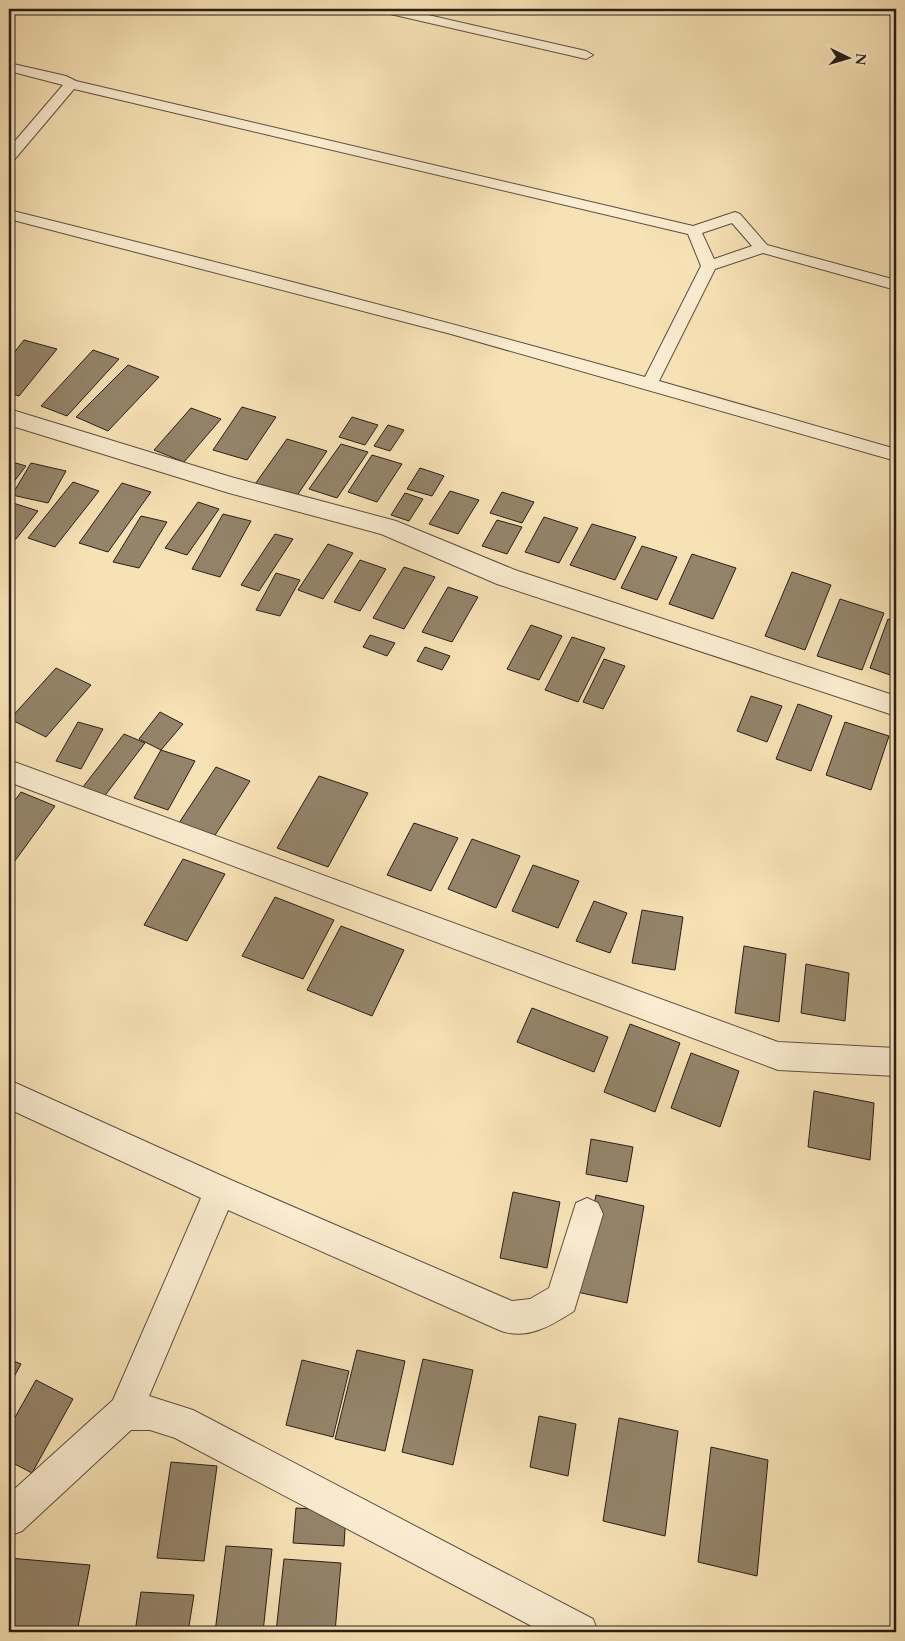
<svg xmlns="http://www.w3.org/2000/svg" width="905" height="1641" font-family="Cardo,serif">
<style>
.building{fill:#94846a;stroke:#291e18}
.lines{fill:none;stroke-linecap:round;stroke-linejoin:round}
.service-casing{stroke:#5c4f40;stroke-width:2}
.minor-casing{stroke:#5c4f40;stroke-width:2}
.service{fill:#faecd0;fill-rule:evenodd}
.minor{fill:#faecd0;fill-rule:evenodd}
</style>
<rect width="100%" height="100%" fill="#f7e2b6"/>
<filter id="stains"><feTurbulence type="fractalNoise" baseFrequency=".004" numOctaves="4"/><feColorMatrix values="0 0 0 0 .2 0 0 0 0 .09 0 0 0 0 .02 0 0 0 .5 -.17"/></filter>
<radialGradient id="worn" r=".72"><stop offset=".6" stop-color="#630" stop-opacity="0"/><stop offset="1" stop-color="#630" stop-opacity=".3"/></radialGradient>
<path class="building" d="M24,340l33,9 -38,47 -10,-3v-34z
M93,350l26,9 -52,57 -26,-10z
M128,365l31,12 -51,54 -32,-14z
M242,407l34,10 -29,43 -34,-10z
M191,408l30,11 -37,43 -30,-12z
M352,417l26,8 -13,20 -26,-8z
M388,425l16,5 -14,21 -16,-5z
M287,439l40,12 -33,49 -41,-13z
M341,444l27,8 -31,46 -28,-9z
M372,455l30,9 -25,38 -29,-10z
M9,461l17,5 -17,22z
M31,463l35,8 -18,32 -36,-8z
M420,468l24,8 -12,20 -25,-7z
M73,482l26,9 -44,56 -27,-9z
M122,483l29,9 -43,60 -29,-9z
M450,491l29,9 -21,34 -29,-10z
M502,492l32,10 -12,21 -32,-10z
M405,493l18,6 -14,22 -18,-6z
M10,502l28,9 -22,28 -7,-2z
M198,502l21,7 -32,46 -22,-7z
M223,514l28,7 -31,56 -28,-8z
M141,516l26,6 -28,46 -26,-6z
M544,517l34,11 -19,35 -34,-11z
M497,520l25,7 -15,27 -25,-8z
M592,524l44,13 -21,43 -45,-15z
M275,534l18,5 -34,52 -18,-6z
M328,544l25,9 -30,46 -25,-9z
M642,546l35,11 -20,43 -36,-12z
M692,554l44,14 -23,51 -44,-15z
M360,560l26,9 -26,42 -26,-9z
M404,567l31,10 -31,52 -31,-11z
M792,572l39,13 -26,65 -40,-14z
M276,573l24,7 -20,36 -24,-6z
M448,587l30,10 -26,45 -30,-10z
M840,599l44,14 -22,57 -45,-14z
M888,619l8,3v55l-26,-9z
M531,625l31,11 -23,44 -32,-11z
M370,635l25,8 -8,13 -24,-9z
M572,637l33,11 -27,54 -33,-12z
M425,647l25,9 -8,14 -25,-9z
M604,659l21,7 -22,43 -20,-7z
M56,668l35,17 -45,52 -36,-18z
M751,696l31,10 -15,36 -30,-11z
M798,704l34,12 -21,55 -35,-12z
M160,712l23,12 -22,26 -22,-11z
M78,722l25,7 -22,40 -25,-8z
M845,722l44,14 -18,54 -45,-15z
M124,734l21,9 -45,59 -21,-10z
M161,750l34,11 -27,49 -34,-12z
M216,767l34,14 -40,62 -35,-14z
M319,776l49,17 -40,74 -51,-19z
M21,792l34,14 -46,63v-61z
M414,823l44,15 -27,53 -44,-16z
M472,839l48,17 -24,52 -48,-19z
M183,859l42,15 -38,67 -43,-16z
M533,865l46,16 -21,47 -46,-17z
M275,897l59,23 -31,59 -61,-23z
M594,901l33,12 -17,40 -34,-12z
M642,910l41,7 -8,53 -43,-7z
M341,926l63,24 -32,66 -65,-26z
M744,946l42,8 -7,68 -44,-9z
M806,964l43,9 -4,48 -44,-8z
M532,1008l76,29 -14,35 -77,-30z
M630,1024l50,19 -25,69 -51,-20z
M691,1053l48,18 -19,56 -49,-19z
M814,1091l60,12 -4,57 -62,-13z
M591,1139l42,8 -6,35 -41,-8z
M513,1192l47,10 -13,66 -47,-10z
M596,1195l48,11 -17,97 -50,-11z
M357,1350l48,11 -20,90 -50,-12z
M9,1359l12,5 -12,22z
M423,1359l50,11 -20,95 -51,-13z
M302,1360l47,11 -16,66 -47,-12z
M36,1380l37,19 -41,74 -23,-12v-33z
M539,1416l37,8 -8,52 -38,-9z
M619,1418l59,13 -13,105 -62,-15z
M711,1447l57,13 -11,116 -59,-14z
M171,1462l46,4 -13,95 -47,-3z
M296,1508l50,3 -2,35 -51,-3z
M226,1546l46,3 -9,83h-48z
M9,1558l81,7 -13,67h-68z
M284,1559l57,4 -6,69h-59z
M141,1592l53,3 -6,37h-53z"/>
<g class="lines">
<g class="service-casing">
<path id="service" d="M380,9h22l184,42 7,4 -7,4 -200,-46z
M9,63l57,13 10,5 617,145 42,-14 5,2 27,31 129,35v10l-133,-37 -48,16 -56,112 237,68v12l-445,-127 -442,-115v-9c213,53 425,108 636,167l56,-111 -13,-32 -614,-145 -60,71 -5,1v-13l54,-63 -54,-14zM732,223l20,23 -38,13 -12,-26z"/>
</g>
<g class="minor-casing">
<path id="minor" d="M9,409l222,68 165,44 119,49 381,126v20l-399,-132 -116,-50 -152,-41 -220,-68z
M9,760l769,282 118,6v28l-118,-6 -769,-288z
M9,1080l222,100 281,121 18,-2 19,-11 27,-85 11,-5 11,5 5,11 -29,97c-23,15 -48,30 -75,19l-271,-120 -79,186 44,14 400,209 5,13h-55l-368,-194 -25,-8h-19l-109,101 -13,5v-42l104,-94 88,-202 -192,-89z"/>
</g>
<use href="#service" class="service"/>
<use href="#minor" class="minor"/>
</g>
<rect width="905" height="1641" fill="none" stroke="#f7e2b6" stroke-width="30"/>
<rect x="10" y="10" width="885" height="1621" fill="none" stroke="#291e18" stroke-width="2.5"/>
<rect x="15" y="15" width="875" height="1611" fill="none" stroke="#291e18"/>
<g transform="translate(848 58) rotate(95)" stroke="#faecd0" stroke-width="4" paint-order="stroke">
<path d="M0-4L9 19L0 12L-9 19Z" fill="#291e18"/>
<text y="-8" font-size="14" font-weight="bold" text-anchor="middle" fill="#291e18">N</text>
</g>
<rect width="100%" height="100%" filter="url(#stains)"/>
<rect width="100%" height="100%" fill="url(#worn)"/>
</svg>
